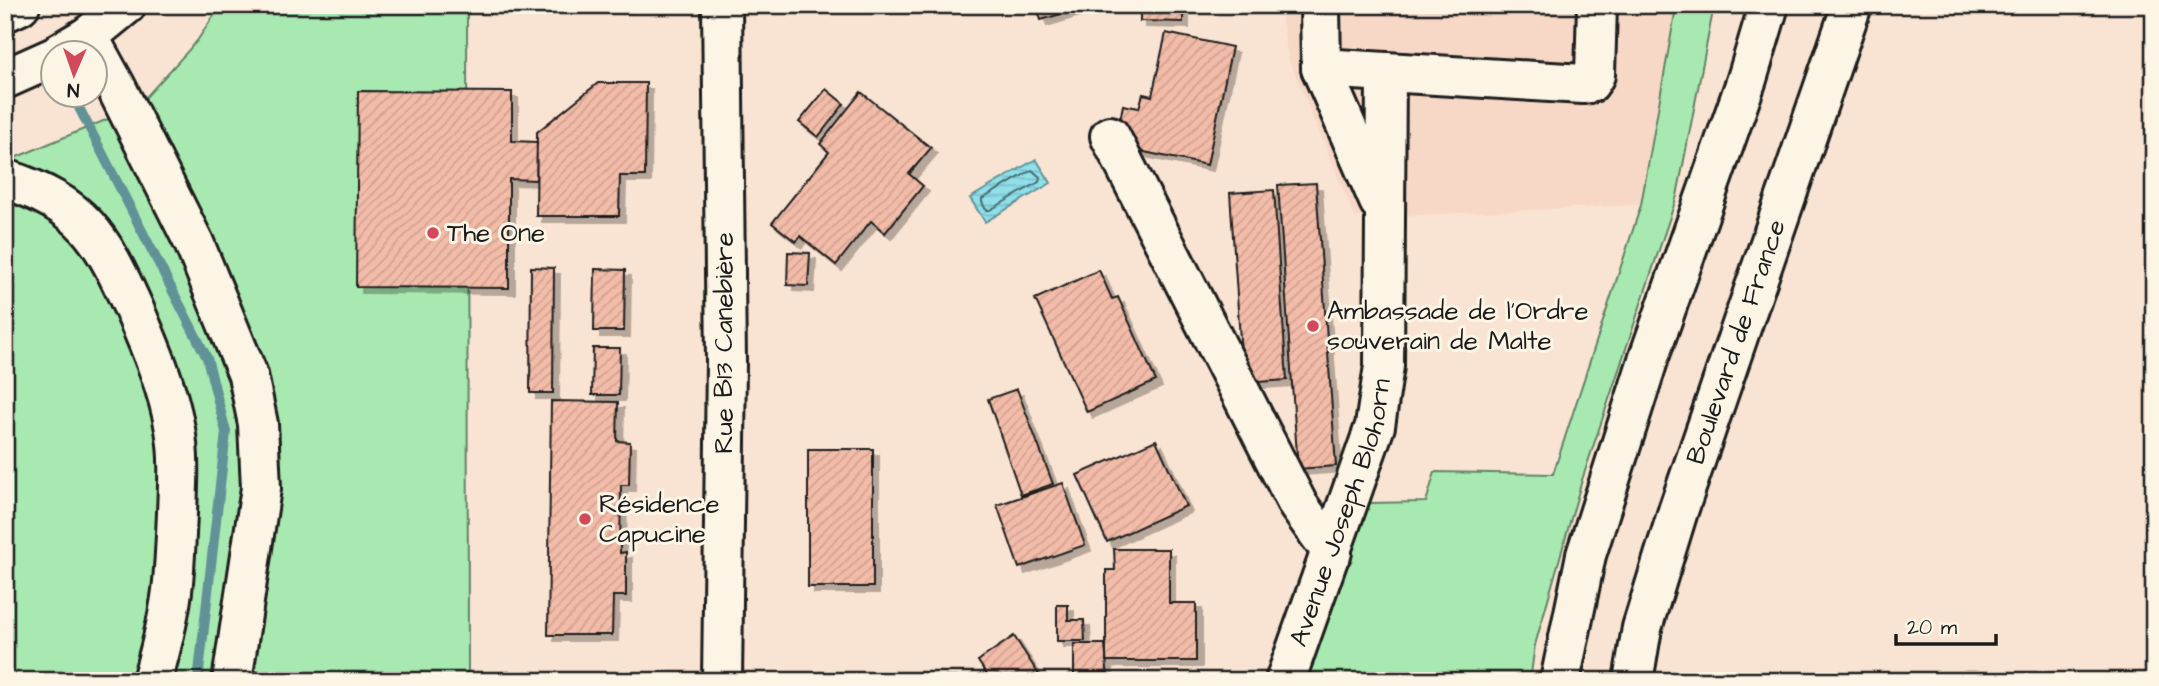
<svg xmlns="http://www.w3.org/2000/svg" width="2159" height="686" font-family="'Architects Daughter',sans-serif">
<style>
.built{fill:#f7d8c6}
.green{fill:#a8e9b1;stroke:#628266;stroke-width:2}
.water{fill:url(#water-rules);stroke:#619298;stroke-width:2}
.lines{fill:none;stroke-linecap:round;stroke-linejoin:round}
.shore{stroke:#4a6a6e;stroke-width:2}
.stream{stroke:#619298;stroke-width:10}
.building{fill:url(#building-hatch);stroke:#1c1c1c;stroke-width:2;filter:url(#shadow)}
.minor-casing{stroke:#1c1c1c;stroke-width:44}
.major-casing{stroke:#1c1c1c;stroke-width:44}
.minor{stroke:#fcf5e5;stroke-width:38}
.major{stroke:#fcf5e5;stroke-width:38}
.poi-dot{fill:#d1495b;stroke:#fcf5e5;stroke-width:2.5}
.labels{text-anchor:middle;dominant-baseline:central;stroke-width:6;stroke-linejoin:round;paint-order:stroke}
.poi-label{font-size:26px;fill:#1c1c1c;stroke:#fcf5e5;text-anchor:start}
.street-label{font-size:26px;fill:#1c1c1c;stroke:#fcf5e5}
</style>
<defs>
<pattern id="water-rules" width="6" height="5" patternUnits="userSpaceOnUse" patternTransform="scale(1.75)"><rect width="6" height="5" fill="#8fe0ea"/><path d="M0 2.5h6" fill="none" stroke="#7bc0c8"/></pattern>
<pattern id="building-hatch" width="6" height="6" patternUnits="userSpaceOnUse" patternTransform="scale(1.75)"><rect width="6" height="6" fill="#f3bca8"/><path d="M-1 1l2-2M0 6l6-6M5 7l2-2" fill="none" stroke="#d0a190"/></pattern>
<filter id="shadow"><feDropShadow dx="6" dy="6" stdDeviation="0" flood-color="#0004"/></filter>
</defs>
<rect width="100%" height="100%" fill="#f9e4d3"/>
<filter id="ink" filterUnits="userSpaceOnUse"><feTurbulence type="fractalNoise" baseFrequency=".0143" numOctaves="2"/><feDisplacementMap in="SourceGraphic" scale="14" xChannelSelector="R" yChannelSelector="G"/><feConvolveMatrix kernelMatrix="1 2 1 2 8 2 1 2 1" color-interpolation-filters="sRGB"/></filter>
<g filter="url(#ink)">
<path class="built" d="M1279,5h436l-40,8 -34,192 -286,13 -67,-160z"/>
<path class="green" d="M221,5h246l1,676h-463v-519l132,-55 60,-66z
M1714,6l-37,190 -95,284 -47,165 -5,36h-228l67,-178 57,-1 9,-30 118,2 88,-269 34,-192z"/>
<path class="water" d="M1036,159l15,24 -66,39 -15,-24z"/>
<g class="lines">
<path class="shore" d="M1032,170l8,7 -1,5 -49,28h-4l-4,-8v-3z"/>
<path class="stream" d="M72,94l135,264 19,74 -28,249"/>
</g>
<path class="building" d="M541,5h84v2z
M1036,5h54l-49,15z
M1140,5h43v17l-43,-1z
M1166,33l66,14 -25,118 -92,-19 8,-41 16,3 4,-14 9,2z
M598,83h48l-1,93h-25l-1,40h-83l1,-84z
M826,89l18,15 -26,33 -19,-15z
M358,91l154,1v49l25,1 -1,38 -27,-1v109l-153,-1z
M861,92l70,56 -22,26 14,12 -38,47 -14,-12 -35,44 -36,-29 -4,6 -24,-19 57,-71 -9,-8z
M1316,183l20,283 -38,3 -20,-284z
M1274,190l13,190 -44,3 -13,-190z
M788,252l22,1 -2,33 -21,-1z
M531,267l23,1 -1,125h-23z
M595,269l30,1 -1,61h-30z
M1099,270l13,29 6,-2 38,84 -69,31 -52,-113z
M593,348h27l-1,47h-27z
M1017,389l36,95 -32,11 -33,-96z
M551,401l67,1 -1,39 13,1 -1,43h-8l-1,68 6,-1v44h-13l-1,39h-64z
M1156,440l30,66 -79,36 -30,-67z
M808,449h65v138h-65z
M1063,483l22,62 -66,23 -22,-63z
M1114,549h55v54h27v58h-90v-91h9z
M1057,605h11v15h16l1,21h-28z
M1014,636l29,45h-52l-13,-20z
M1074,644h31l3,37h-34z
M922,677l59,1v3h-60z"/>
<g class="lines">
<g class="minor-casing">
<g id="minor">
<path d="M1320,5l1,63 58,133"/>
<path d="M88,36l28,51 78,156 54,132 10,49 3,64 -29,193"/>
<path d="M1321,68l262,16 7,-1 5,-8 2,-70"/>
<path d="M1110,136l188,369 34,47"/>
<path d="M5,179c79,26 96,57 129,130 16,37 34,79 41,120 5,28 3,56 2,84 -1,23 -2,46 -4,69 -3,33 -12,67 -21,99"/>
<path d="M722,681l4,-319 -4,-357"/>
<path id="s1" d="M1285,681l90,-255 9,-60 2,-294"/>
</g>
</g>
<g class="major-casing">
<g id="major">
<path d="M5,12l15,-7"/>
<path d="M61,52l27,-16 38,-31"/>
<path d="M5,79l47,-21"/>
<path d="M1560,681l26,-126 63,-198 98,-278 22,-74"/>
<path id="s2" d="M1633,681l9,-53 36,-117 174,-506"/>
</g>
</g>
<use href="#minor" class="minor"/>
<use href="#major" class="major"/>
</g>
</g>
<g class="poi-dot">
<circle cx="433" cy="233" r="7"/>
<circle cx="1313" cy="326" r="7"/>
<circle cx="585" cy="519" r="7"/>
</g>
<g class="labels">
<g class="poi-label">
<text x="447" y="233">The One</text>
<text x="1327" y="311">Ambassade de l’Ordre<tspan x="1327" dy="30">souverain de Malte</tspan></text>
<text x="599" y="504">Résidence<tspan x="599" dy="30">Capucine</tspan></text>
</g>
<g class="street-label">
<text stroke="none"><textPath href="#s2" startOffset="355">Boulevard de France</textPath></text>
<text transform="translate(724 343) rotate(-90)">Rue B13 Canebière</text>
<text stroke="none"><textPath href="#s1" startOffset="178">Avenue Joseph Blohorn</textPath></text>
</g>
</g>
<rect width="2159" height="686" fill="none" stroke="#fcf5e5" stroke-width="28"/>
<rect x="14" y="14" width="2131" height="658" fill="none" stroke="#1c1c1c" stroke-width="2.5" filter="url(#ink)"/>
<g transform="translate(74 74) rotate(182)"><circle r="33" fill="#fcf5e5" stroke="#a29e95" stroke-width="2"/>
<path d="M0-5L12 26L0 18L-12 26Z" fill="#d1495b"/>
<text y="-10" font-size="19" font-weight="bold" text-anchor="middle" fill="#1c1c1c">N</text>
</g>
<path d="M1896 634v10h100v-10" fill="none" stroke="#1c1c1c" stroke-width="3.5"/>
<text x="1907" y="634" font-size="21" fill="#1c1c1c" stroke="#fcf5e5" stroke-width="5" paint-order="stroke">20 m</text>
</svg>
